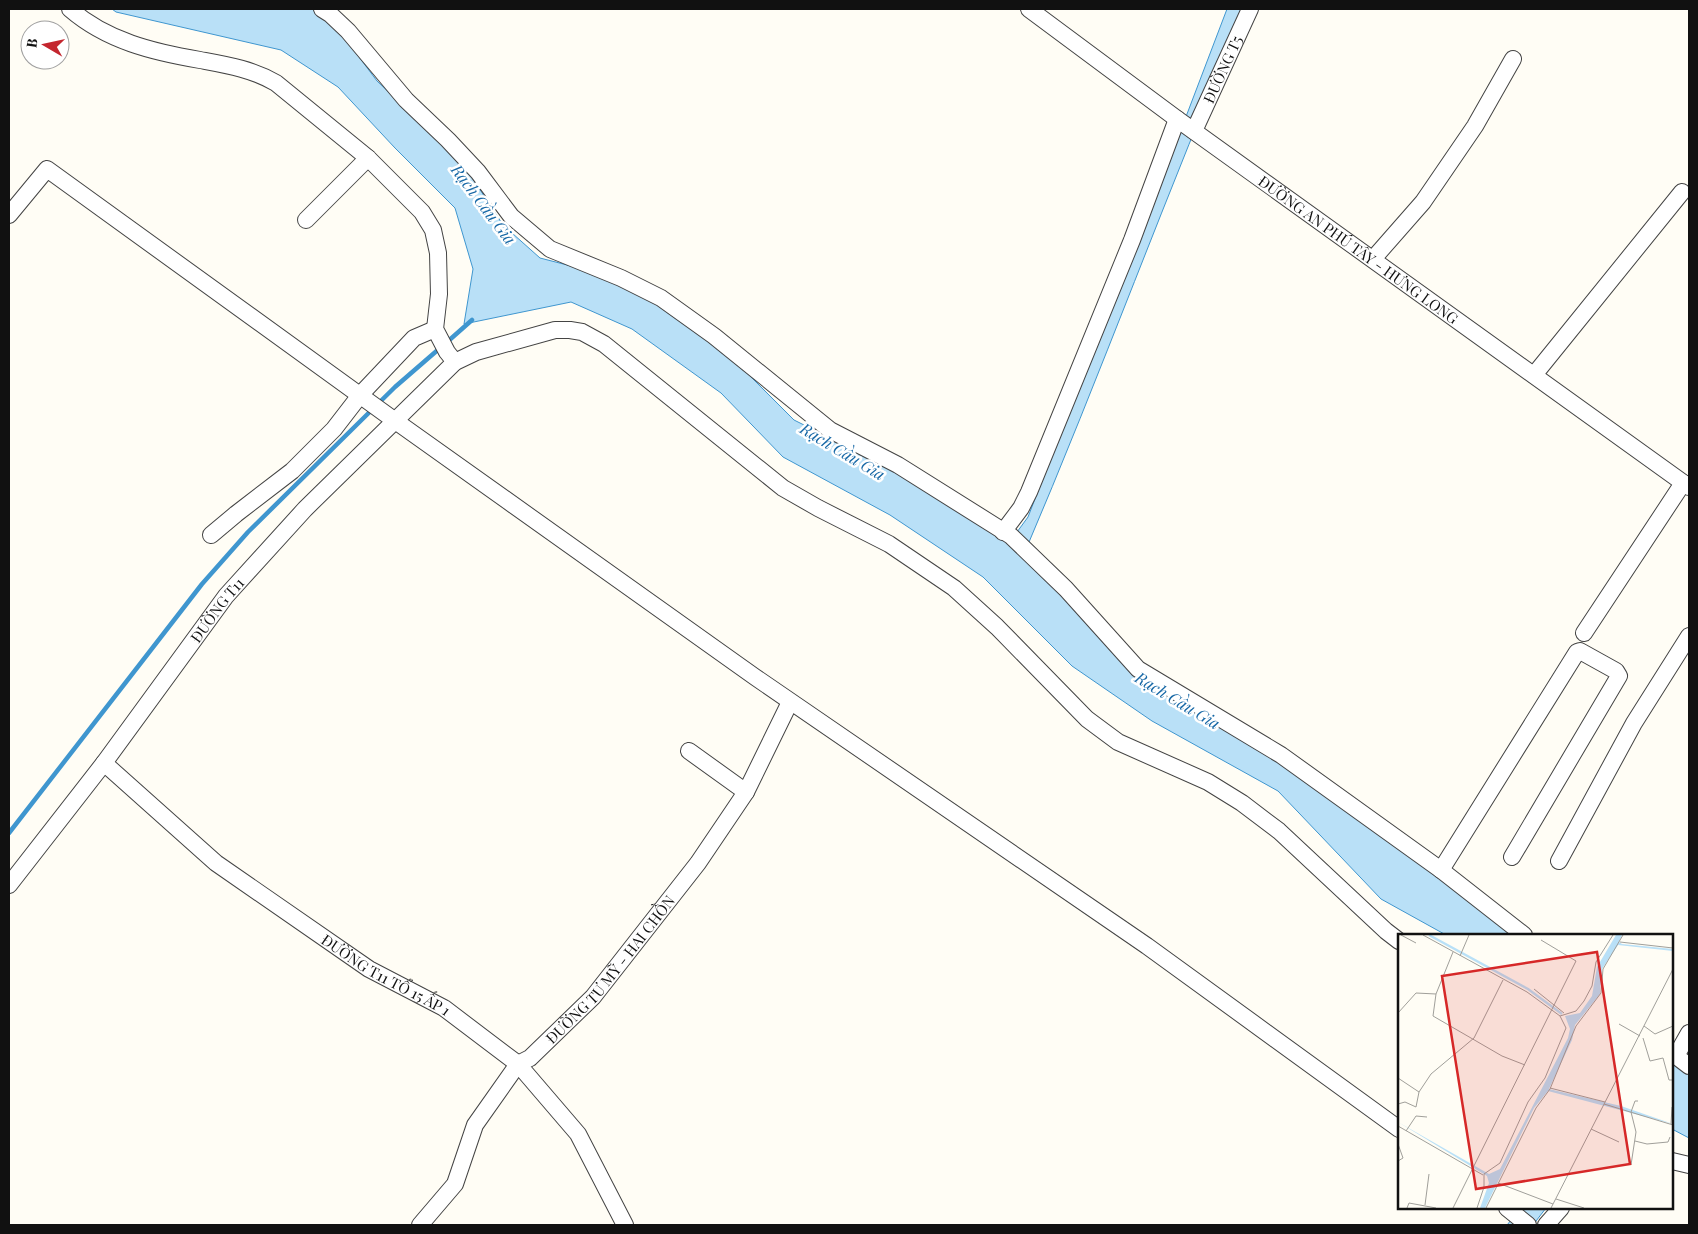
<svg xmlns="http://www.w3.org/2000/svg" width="1698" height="1234" font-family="'Playfair Display',serif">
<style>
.water{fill:#b9e0f7;stroke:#3f96cf}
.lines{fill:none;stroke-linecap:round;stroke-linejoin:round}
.stream{stroke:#3f96cf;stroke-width:4.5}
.minor-casing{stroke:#444;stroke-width:18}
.minor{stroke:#fff;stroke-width:16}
.labels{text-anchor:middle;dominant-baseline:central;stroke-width:5;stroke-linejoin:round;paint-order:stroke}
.street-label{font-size:15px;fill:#111;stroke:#fff}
.water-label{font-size:16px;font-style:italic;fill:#1768a6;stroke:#fff}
.inset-river{fill:none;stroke:#b9e0f7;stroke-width:2.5}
.inset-road{fill:none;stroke:#a09f9a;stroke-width:1}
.view{fill:#d62828;fill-opacity:0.15;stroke:#d62828;stroke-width:2.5}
.inset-edge{fill:none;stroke:#111;stroke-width:2.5}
</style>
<rect width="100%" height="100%" fill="#fffdf5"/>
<path class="water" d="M112,9h200l21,13 44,59 83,78 43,66 37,33 70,18 46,27 66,45 72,72 102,51 113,72 19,-26 43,-111 60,-145 96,-252h18c-77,180 -144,365 -221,545l119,126 154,91 78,55 138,109h-67l-65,-36 -103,-108 -126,-70 -80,-55 -89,-89 -93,-62 -107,-58 -62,-64 -89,-64 -61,-27 -107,22 9,-55 -18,-61 -60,-60 -57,-61 -57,-37 -165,-38z
M1672,1060l17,14v64l-17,-9z
M1521,1208h25l-13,17h-26z"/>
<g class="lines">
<path class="stream" d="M446,343l26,-23
M9,833l193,-249 46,-52 147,-145 45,-39"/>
<g class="minor-casing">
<g id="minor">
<path d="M70,9c37,32 83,43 130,51 27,5 52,9 76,23l92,75 54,54 11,18 5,23 1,41 -4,35 12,23 8,10"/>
<path d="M322,9l8,5 18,17 58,69 42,40 30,32 33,44 39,33 71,29 40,20 53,38 116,94 68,35 113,71 55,53 72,80 143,86 160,115 83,65"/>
<path id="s1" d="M1029,9l148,110 512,368"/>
<path id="s2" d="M1194,131l56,-122"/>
<path d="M9,215l38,-46 347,251 361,257 392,269 252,183"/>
<path d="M306,220l62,-62"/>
<path d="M1373,259l50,-57 52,-76 38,-67"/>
<path d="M1534,375l148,-183"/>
<path d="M1003,532l18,-24 8,-16 103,-252 45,-121"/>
<path d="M211,535l25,-21 56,-43 42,-42 27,-35 53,-56 21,-9"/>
<path d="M1584,633l99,-150"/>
<path d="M689,751l57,41"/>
<path id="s3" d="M104,763l112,100 153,106 75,39 74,56 60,70 47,91"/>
<path d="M1559,861l75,-138 55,-87"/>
<path d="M1441,870l136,-218 3,-1 36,20 3,5 -107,181"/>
<path id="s4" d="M9,885l95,-122 122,-167 79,-87 150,-147 21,-10 79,-22h15l12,2 22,12 179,144 35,20 71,36 65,44 43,39 90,92 31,23 90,40 34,21 37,28 107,100 13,10"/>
<path d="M1672,1053l17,13"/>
<path d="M1676,1056l13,-23"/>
<path d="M1672,1161l17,4"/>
<path d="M1507,1208l21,17"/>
<path id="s5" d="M420,1225l35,-41 20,-59 43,-61 12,-6 63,-61 105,-134 48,-71 44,-90"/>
<path d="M1546,1225l15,-17"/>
</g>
</g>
<use href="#minor" class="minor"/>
</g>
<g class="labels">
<g class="street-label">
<text stroke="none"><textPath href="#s2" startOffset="68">ĐƯỜNG T5</textPath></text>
<text stroke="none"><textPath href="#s1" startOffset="408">ĐƯỜNG AN PHÚ TÂY - HƯNG LONG</textPath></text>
<text stroke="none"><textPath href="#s4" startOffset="345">ĐƯỜNG T11</textPath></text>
<text stroke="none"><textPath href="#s5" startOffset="324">ĐƯỜNG TƯ MỸ - HAI CHỒN</textPath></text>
<text stroke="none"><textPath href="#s3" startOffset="354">ĐƯỜNG T11 TỔ 15 ẤP 1</textPath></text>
</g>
<g class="water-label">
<text transform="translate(484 204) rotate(53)">Rạch Cầu Gia</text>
<text transform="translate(843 451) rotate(31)">Rạch Cầu Gia</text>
<text transform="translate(1178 700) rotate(31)">Rạch Cầu Gia</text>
</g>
</g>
<g transform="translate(1398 934)">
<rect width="275" height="275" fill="#fffdf5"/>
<path d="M218,1h6l-3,7 3,2 51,5v2l-55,-6 -16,24 -2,25 -25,31 -3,15 -23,49 72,17 52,18 -125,-33 -14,17 -49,100h-5l9,-25 -2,-7 -89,-54 91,52 11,-5 68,-131 2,-9 -5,-13 15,-3 12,-17 5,-29z" fill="#b9e0f7"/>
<path class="inset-river" d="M31,1l99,54 34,25"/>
<path class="inset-road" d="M3,1l15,8M25,1l104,57 33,24 6,12 -21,50 -17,24 -28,61 -16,11v13l-7,21M222,8l53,6M55,18l-17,42 -3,22 69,40 23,9M62,22l9,-21M136,55l30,24M0,79l18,-20 20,1M162,82l16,-5 8,-10 8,-15 4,-24 17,-27M221,90l21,12M246,92l11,8 18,-8M245,104l7,23 13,-3 6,22h4M0,144l21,14M152,154l55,14M0,170l7,-2 11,5 3,-15 12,-18 43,-36 29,-58M206,170l69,21M273,190l1,-17M0,192l85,49M193,195l28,13M8,197l10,-15 11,1M237,207l12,3 21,-2 2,-5M0,210l5,14 -5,3M233,231l5,-33 -5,-20 4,-11h3M100,249l55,21M158,265l28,9M27,271l4,-31M9,274l2,-5 27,5M55,274l123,-247 -35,-21M88,274l50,-100 14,-19 26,-63 25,-33 2,-24 20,-34M153,274l122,-239"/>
<path class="view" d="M199,18l33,212 -154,25 -34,-213z"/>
<rect width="275" height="275" class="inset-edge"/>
</g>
<rect width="1698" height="1234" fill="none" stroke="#111111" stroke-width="20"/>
<g transform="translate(45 45) rotate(279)"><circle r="24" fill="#ffffff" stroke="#a0a0a0"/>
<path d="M0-4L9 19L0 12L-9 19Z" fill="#c4262e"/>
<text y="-8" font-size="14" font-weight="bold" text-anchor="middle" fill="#111111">B</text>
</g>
</svg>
